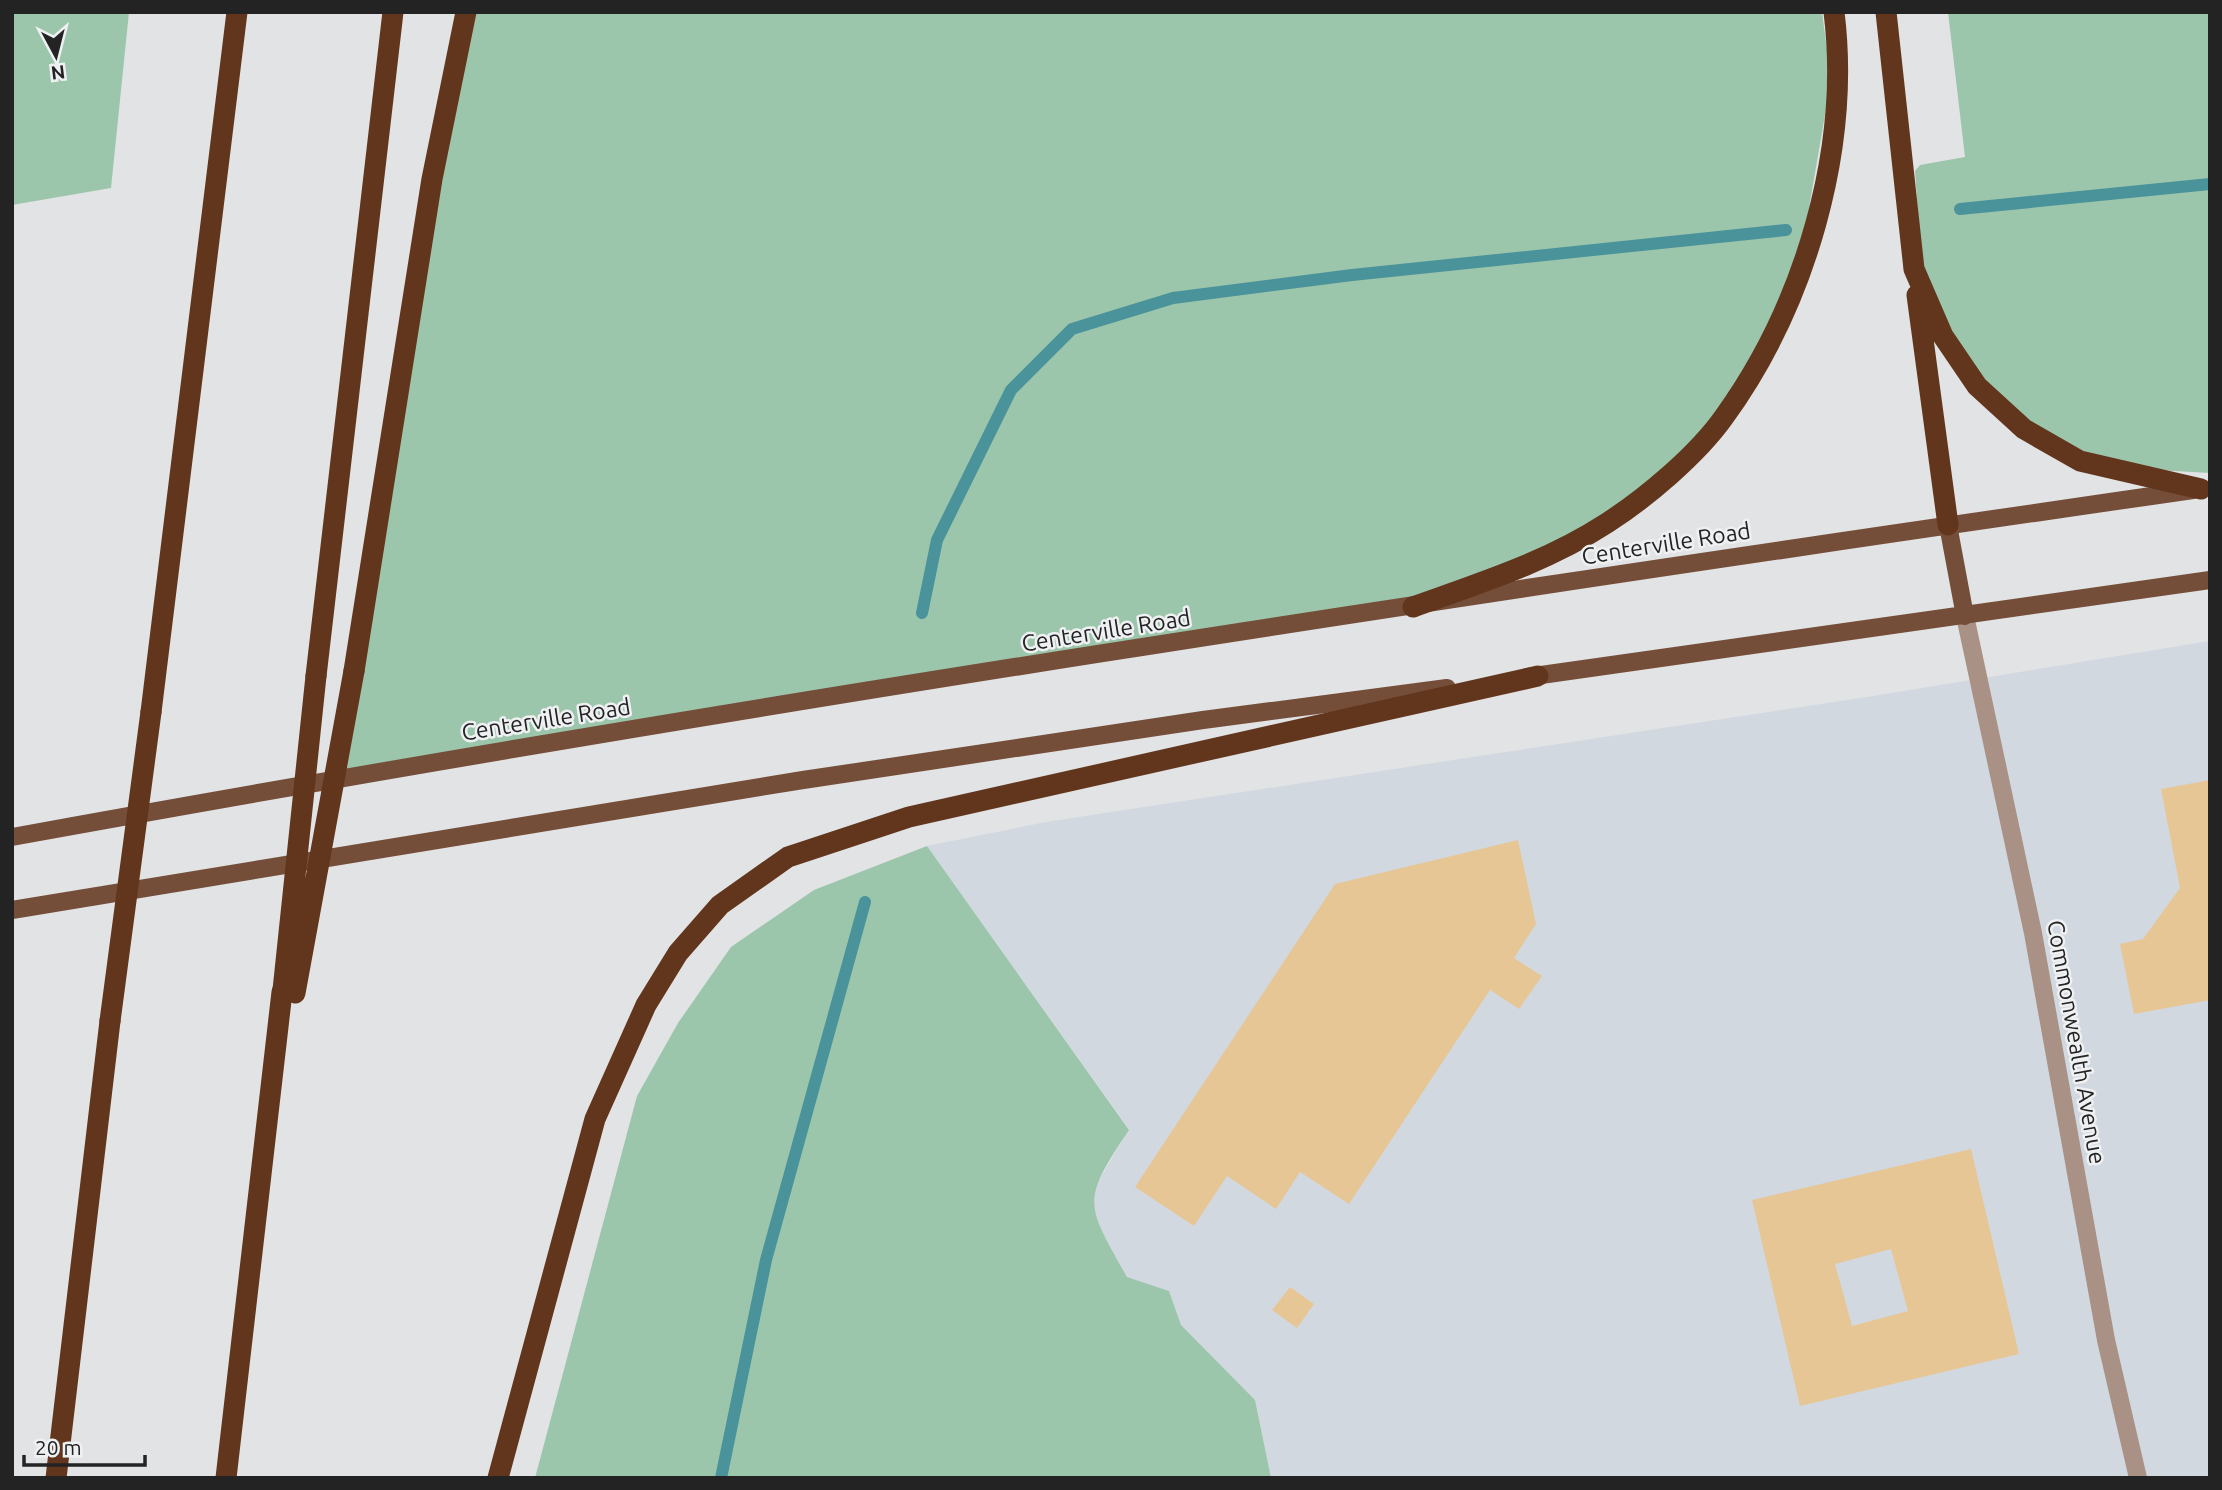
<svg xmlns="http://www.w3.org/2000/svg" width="2222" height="1490" font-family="Ubuntu,sans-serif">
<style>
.built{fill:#d1d8e0}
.green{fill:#9cc6ab}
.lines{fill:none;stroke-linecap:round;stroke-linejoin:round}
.stream{stroke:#4a939a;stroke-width:12}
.building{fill:#e7c696;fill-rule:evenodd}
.tertiary{stroke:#a99185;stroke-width:18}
.primary{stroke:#754e39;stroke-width:18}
.motorway{stroke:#62351d;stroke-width:21}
.motorway-bridge{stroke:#62351d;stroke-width:21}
.labels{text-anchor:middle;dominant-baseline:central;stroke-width:5;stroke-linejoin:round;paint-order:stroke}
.street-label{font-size:23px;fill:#232324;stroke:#eff0f2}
</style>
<rect width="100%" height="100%" fill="#e1e3e4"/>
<path class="built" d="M2210,641v837h-939l-16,-78 -74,-75 -12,-34 -42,-14 -34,-61 1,-27 35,-60 -202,-283 119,-24 821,-125z"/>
<path class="green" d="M12,12h117l-18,176 -99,17z
M467,12h1355l6,45 -2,52 -23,134 -40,97 -34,69 -135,127 -190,70 -1063,175z
M1948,12h262v461l-88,-5 -75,-23 -70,-53 -54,-108 -8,-113 5,-6 45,-8z
M927,846l202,284c-49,73 -43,73 -2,147l42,14 12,34 74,75 16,78h-736l102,-382 41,-73 53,-76 83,-57z"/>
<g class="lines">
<path class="stream" d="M1960,209l250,-25
M922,613l15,-73 74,-150 61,-61 101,-31 179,-23 434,-45
M721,1478l45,-218 99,-358"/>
</g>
<path class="building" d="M2210,780v220l-76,14 -14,-70 23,-5 37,-51 -19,-99z
M1518,840l18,84 -22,34 28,18 -23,33 -29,-19 -141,214 -49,-32 -24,37 -49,-33 -33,50 -59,-39 200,-303z
M1971,1149l48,205 -219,52 -48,-206zM1891,1249l17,62 -56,15 -17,-62z
M1290,1287l24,17 -17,24 -25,-18z"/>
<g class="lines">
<path class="tertiary" d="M1965,616l68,317 73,407 32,138"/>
<path class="primary" d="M1948,525l17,91
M1527,677l683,-97
M12,837c724,-132 1453,-242 2181,-347
M12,910l791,-130 400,-60 244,-32"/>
<path class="motorway" d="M1886,12l28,257 29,67 34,50 47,43 56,32 121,28
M1917,295l31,230
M1413,607c67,-24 134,-45 194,-84 39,-25 90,-68 117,-106 81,-112 127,-268 110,-405
M354,671l78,-492 34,-167
M316,676l77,-664
M151,712l86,-700
M56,1478l54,-457
M226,1478l56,-486
M498,1478l97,-359 51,-114 32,-52 42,-48 68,-48 121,-40 629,-141"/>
<path class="motorway-bridge" d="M283,990l33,-314
M295,993l59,-322
M110,1021l41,-309"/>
</g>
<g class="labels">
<g class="street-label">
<text transform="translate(1666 543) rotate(-9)">Centerville Road</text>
<text transform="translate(1106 630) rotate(-9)">Centerville Road</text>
<text transform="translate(546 719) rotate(-9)">Centerville Road</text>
<text transform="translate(2077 1042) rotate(80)">Commonwealth Avenue</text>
</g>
</g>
<rect width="2222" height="1490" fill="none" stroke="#232324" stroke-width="28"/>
<g transform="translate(56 56) rotate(173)" stroke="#eff0f2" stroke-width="5" paint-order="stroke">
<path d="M0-5L12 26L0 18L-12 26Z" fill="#232324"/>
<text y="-10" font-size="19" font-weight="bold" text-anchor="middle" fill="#232324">N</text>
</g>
<path d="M24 1455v10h121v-10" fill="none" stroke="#232324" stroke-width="3.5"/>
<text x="35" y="1455" font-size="21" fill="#232324" stroke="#eff0f2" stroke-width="5" paint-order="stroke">20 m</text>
</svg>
